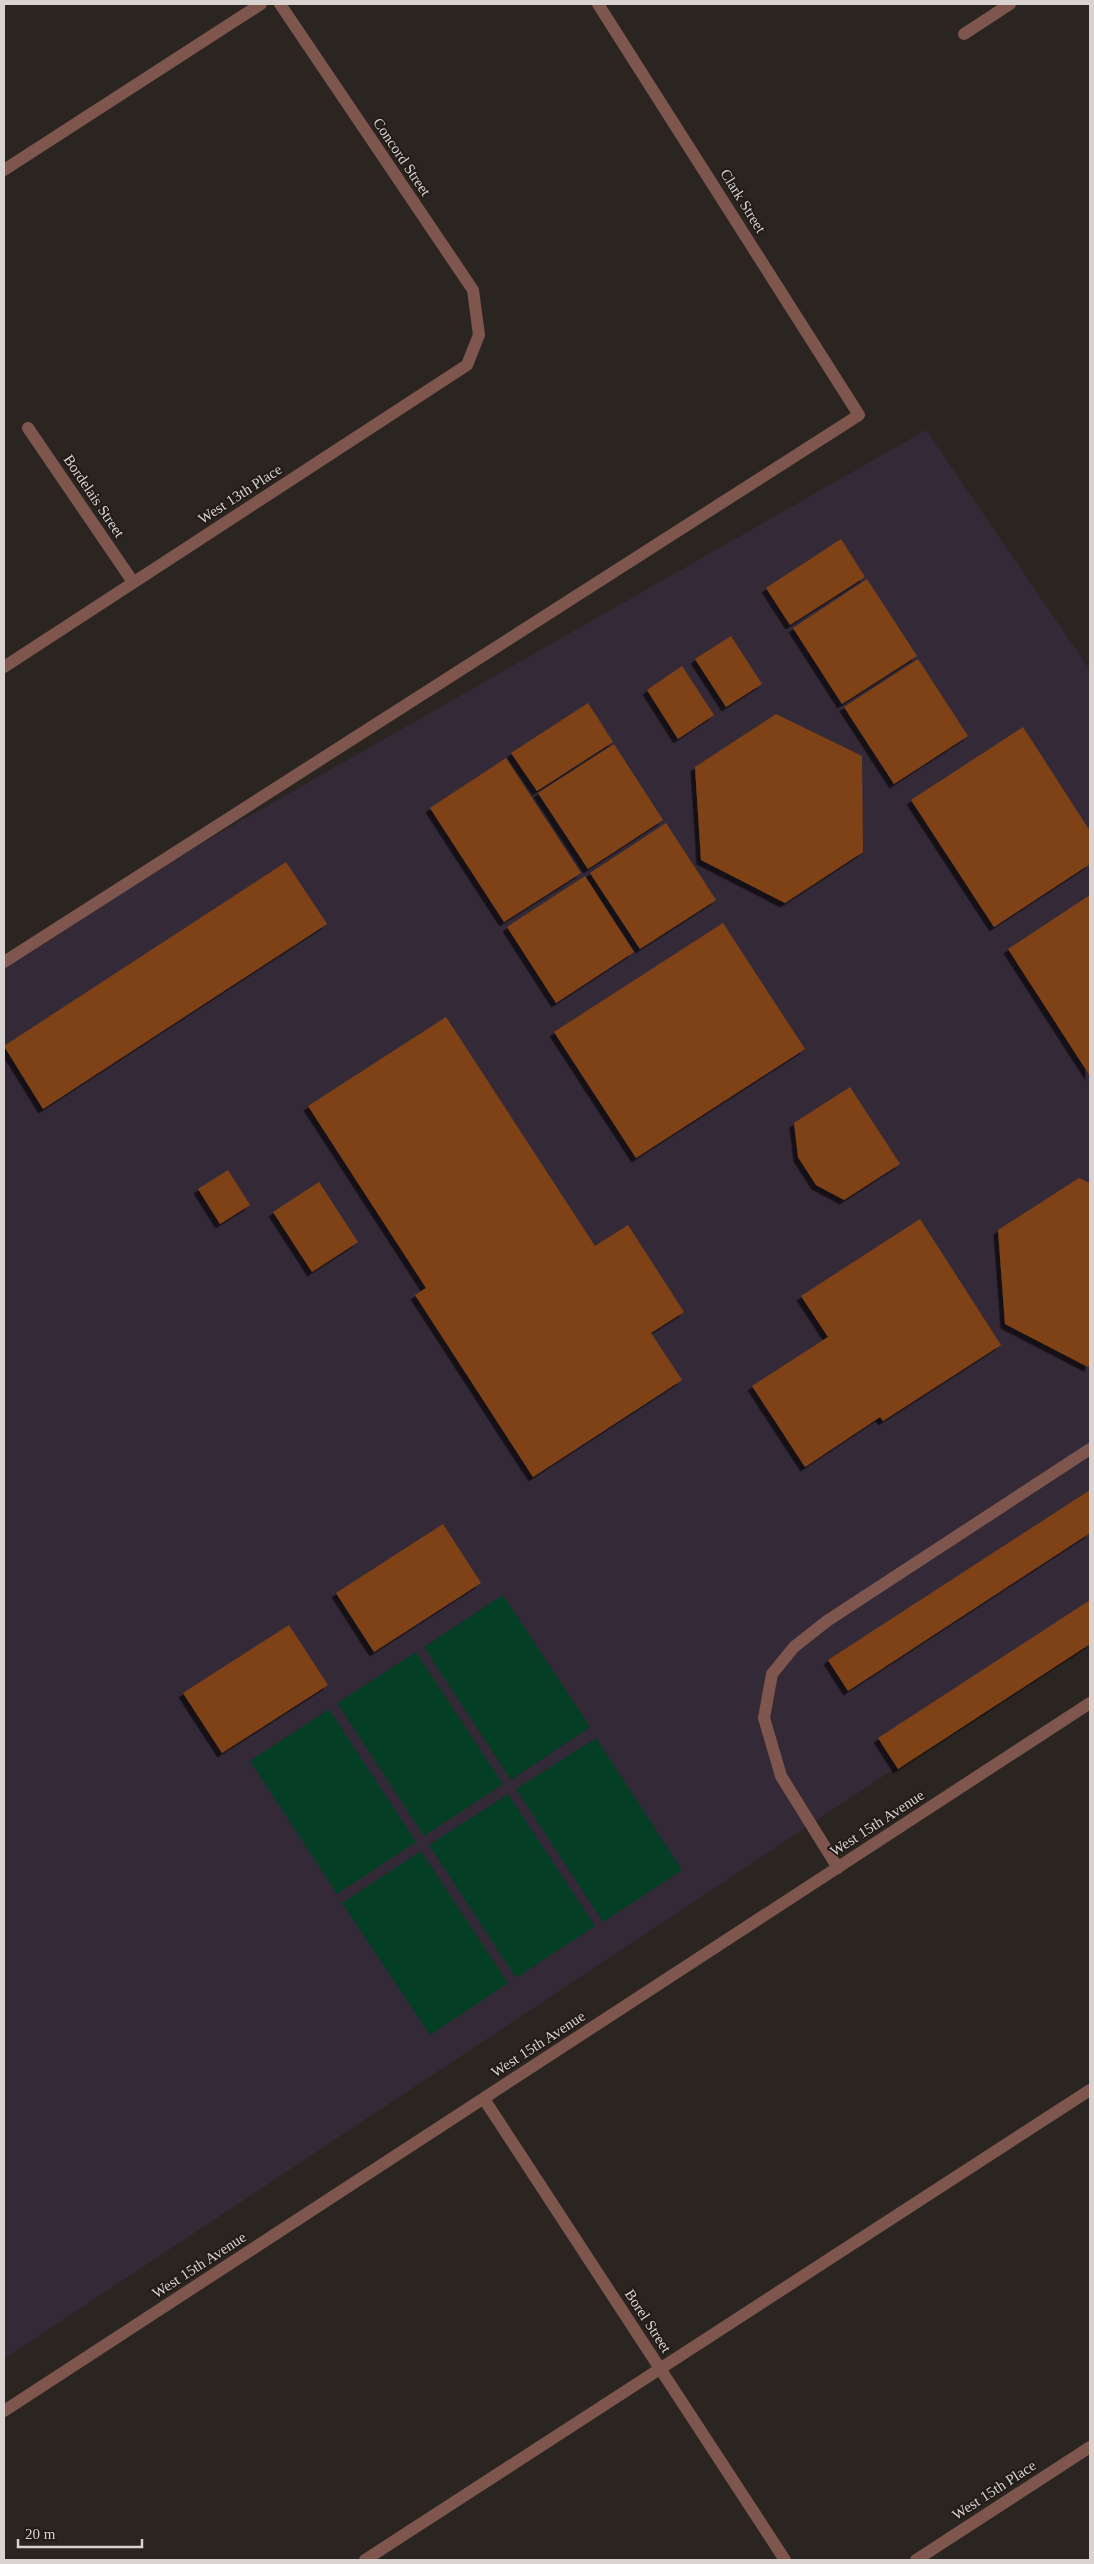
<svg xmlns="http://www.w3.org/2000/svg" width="1094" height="2564" font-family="Georgia,serif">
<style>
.education{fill:#342937}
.green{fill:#043e25}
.building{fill:#7f4219;filter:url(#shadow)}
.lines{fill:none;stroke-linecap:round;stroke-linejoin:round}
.minor{stroke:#7e564d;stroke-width:12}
.labels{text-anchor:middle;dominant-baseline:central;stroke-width:4;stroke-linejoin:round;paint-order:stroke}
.street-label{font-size:15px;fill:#d8d3d1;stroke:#221b18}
</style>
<defs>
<filter id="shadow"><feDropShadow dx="-4.5" dy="4.5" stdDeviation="0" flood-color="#0009"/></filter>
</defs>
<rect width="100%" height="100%" fill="#2b2521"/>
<path class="education" d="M926,430l164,240v969l-1086,720v-1403z"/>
<path class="green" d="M503,1595l87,132 -79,53 -87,-133z
M416,1652l87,132 -79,52 -87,-133z
M329,1709l87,133 -79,52 -87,-133z
M596,1738l86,132 -79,52 -87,-133z
M508,1794l87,132 -79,52 -87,-133z
M421,1851l87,132 -78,52 -88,-132z"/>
<path class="building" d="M841,539l24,38 -75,48 -24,-37z
M867,579l50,77 -75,48 -49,-76z
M731,636l31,48 -36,23 -31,-48z
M918,659l50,77 -74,48 -50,-77z
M682,666l32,49 -36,24 -31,-49z
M588,703l25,39 -76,49 -26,-38z
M776,714l86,42 1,96 -78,51 -84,-43 -6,-93z
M1023,727l67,104v33l-96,63 -83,-127z
M614,744l49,76 -75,49 -50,-76z
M506,758l75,115 -77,49 -74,-114z
M666,823l50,77 -76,49 -50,-76z
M286,862l41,62 -284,185 -39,-63z
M585,876l49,76 -78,51 -49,-76z
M1090,895v181l-82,-127z
M723,923l82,126 -169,109 -82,-126z
M446,1017l149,229 33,-21 56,87 -33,21 31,47 -149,97 -118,-182 11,-7 -118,-182z
M850,1087l50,77 -56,36 -28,-15 -18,-28 -4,-34z
M228,1170l22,35 -30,19 -22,-35z
M1079,1178l11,5v183l-2,1 -83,-43 -7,-94z
M319,1182l39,60 -46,30 -39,-60z
M920,1219l81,126 -118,76 -3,-4 -75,50 -53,-81 76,-49 -27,-41z
M1090,1490v43l-242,158 -20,-31z
M443,1524l38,59 -107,69 -38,-59z
M1090,1600v44l-192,125 -20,-31z
M289,1625l39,60 -106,68 -39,-60z"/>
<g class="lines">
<path class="minor" d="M964,34l46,-30
M4,170l257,-166
M28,428l105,154
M4,667l463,-302 12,-30 -6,-45 -193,-286
M4,962l855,-547 -261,-411
M838,1868l-57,-92 -17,-58 8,-44 22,-27 33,-26 263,-172
M484,2099l301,461
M4,2411l1086,-708
M365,2560l725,-470
M916,2560l174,-113"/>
</g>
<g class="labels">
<g class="street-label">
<text transform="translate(402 157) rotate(56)">Concord Street</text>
<text transform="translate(743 201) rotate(58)">Clark Street</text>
<text transform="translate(240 494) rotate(-33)">West 13th Place</text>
<text transform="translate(94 496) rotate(56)">Bordelais Street</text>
<text transform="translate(877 1823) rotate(-33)">West 15th Avenue</text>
<text transform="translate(538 2044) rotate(-33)">West 15th Avenue</text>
<text transform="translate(199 2265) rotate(-33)">West 15th Avenue</text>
<text transform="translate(648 2321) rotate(57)">Borel Street</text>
<text transform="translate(994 2490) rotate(-33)">West 15th Place</text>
</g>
</g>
<rect width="1094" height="2564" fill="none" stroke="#d8d3d1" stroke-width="10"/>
<path d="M18 2539v8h124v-8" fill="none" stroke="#d8d3d1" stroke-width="2.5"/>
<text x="25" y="2539" font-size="15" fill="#d8d3d1" stroke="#221b18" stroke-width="4" paint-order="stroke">20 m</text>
</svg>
